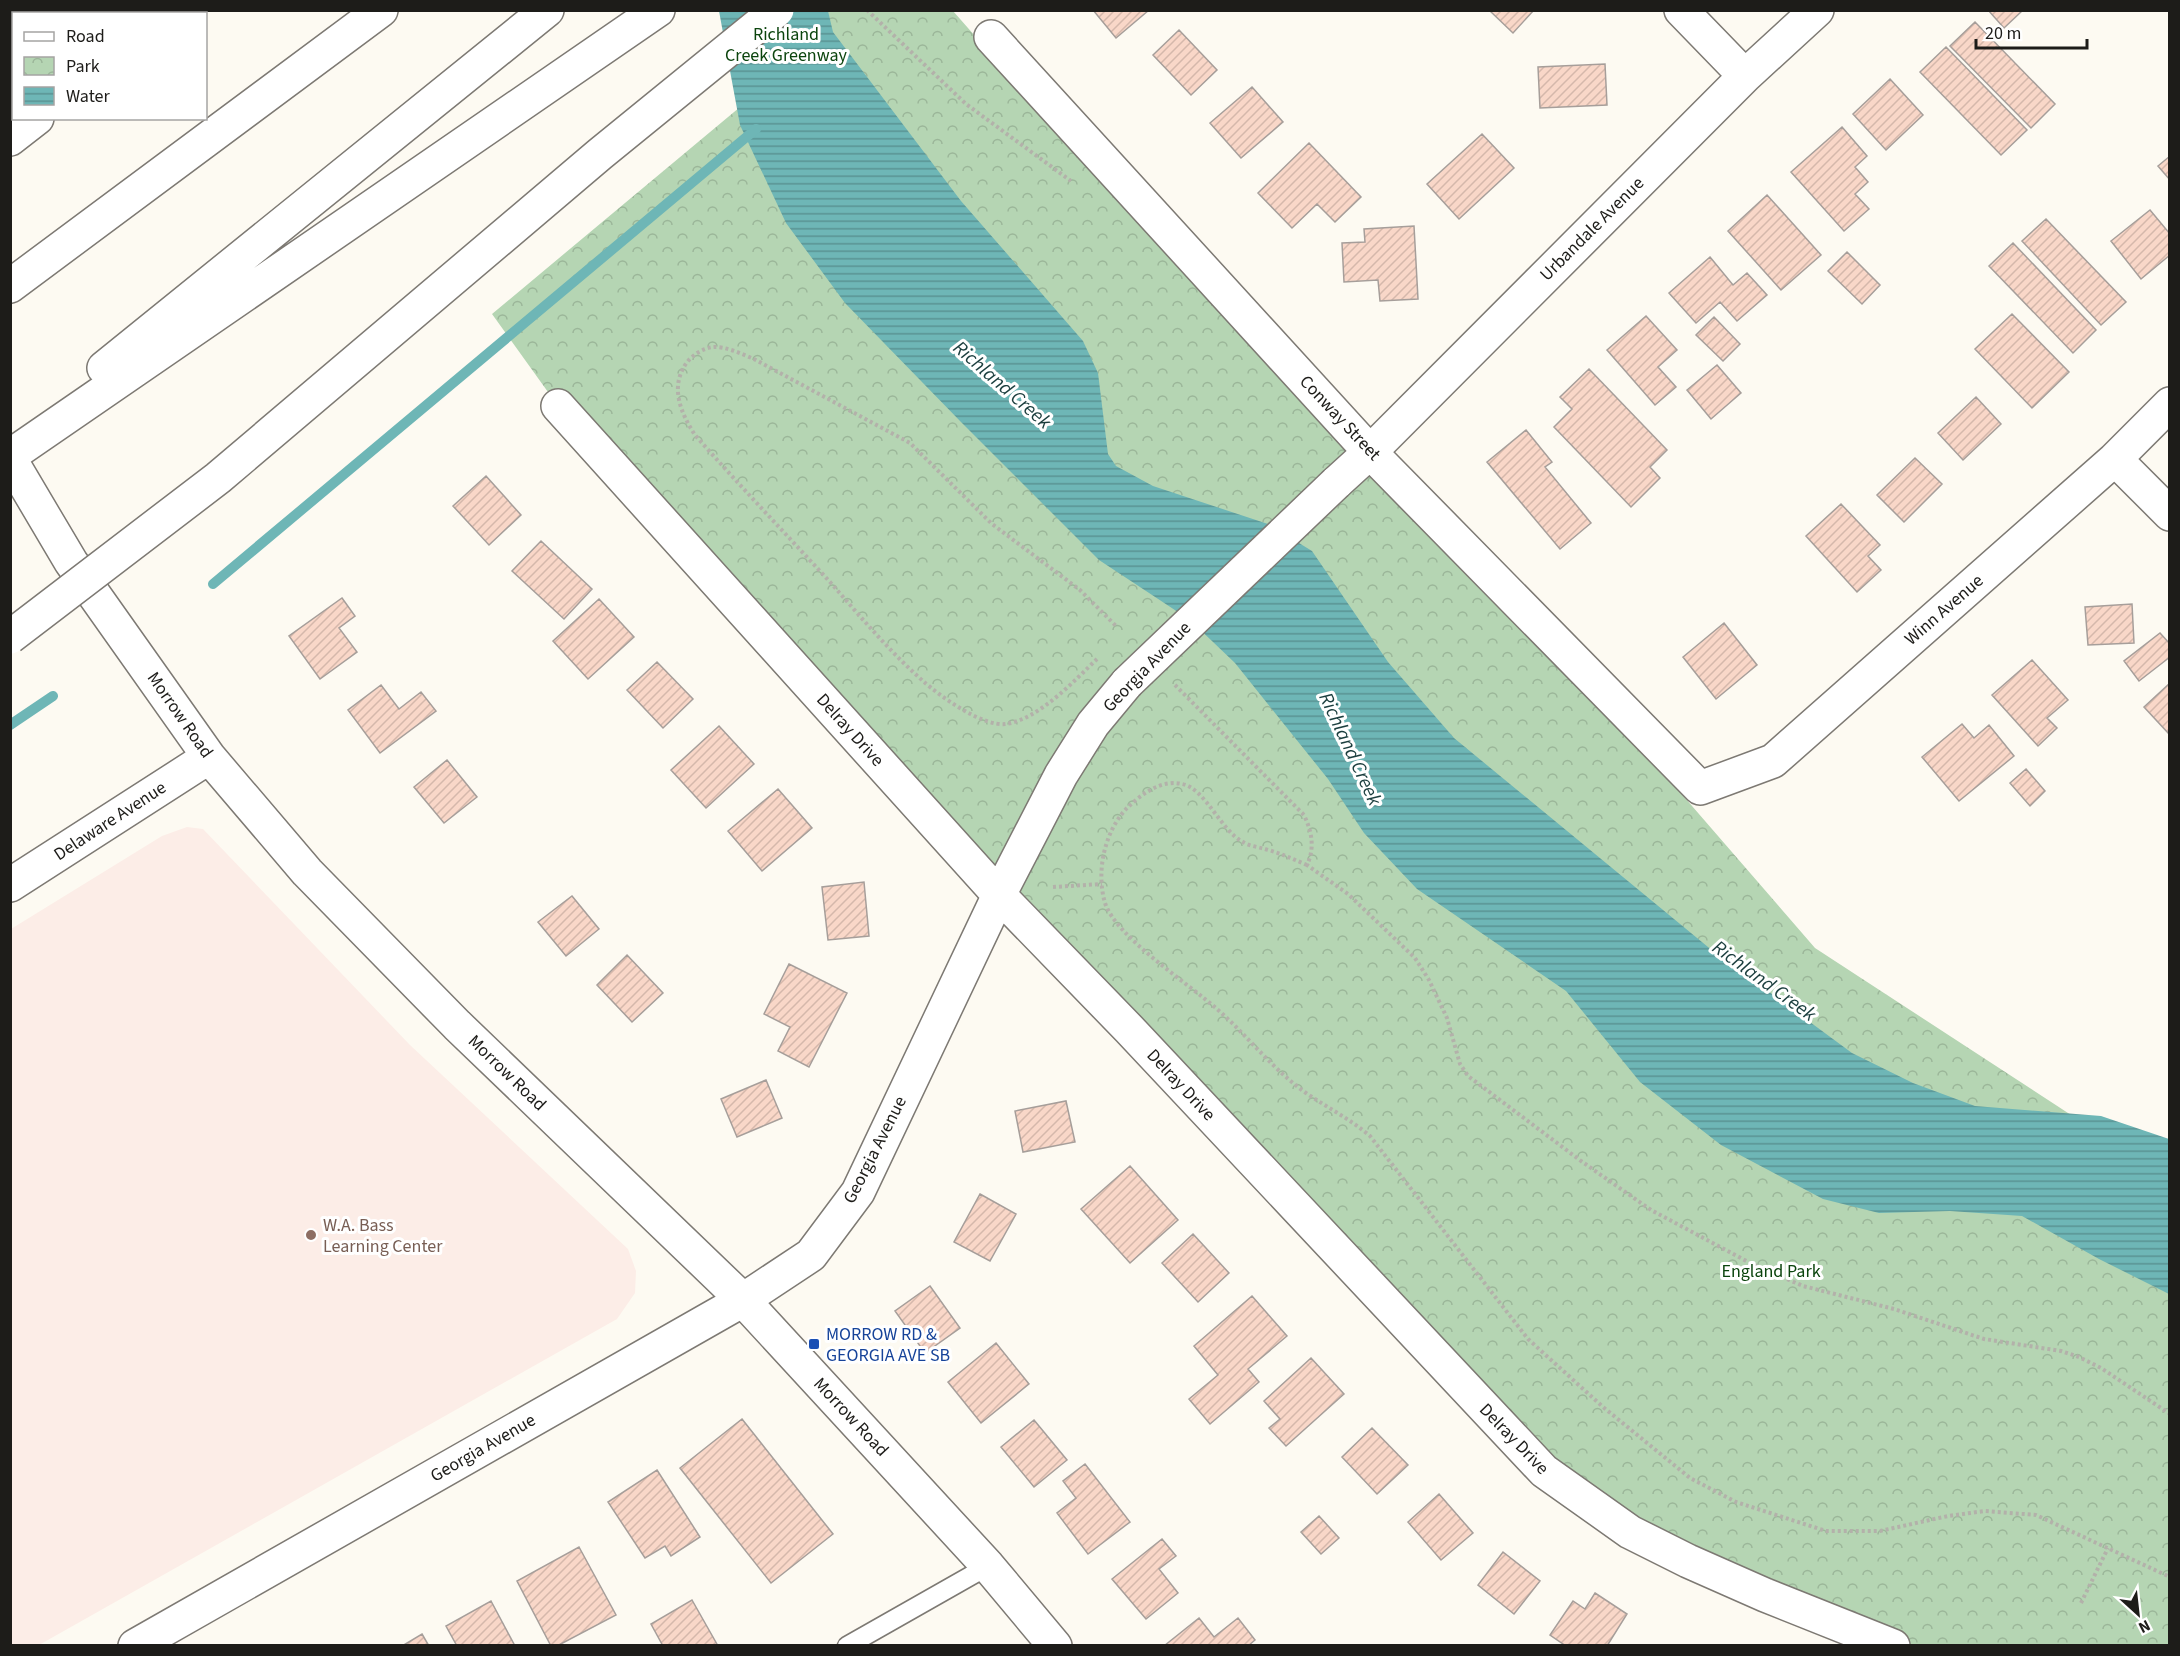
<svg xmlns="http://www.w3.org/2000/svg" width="2180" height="1656" font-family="'Source Sans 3',sans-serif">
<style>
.education{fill:#fcede7}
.park{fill:url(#park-crowns)}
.water{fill:url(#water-rules)}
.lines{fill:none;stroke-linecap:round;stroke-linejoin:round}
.stream{stroke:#6eb6b6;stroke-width:10}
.building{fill:url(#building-hatch);stroke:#a69e9a;stroke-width:1.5}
.service-casing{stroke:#7d7973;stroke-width:21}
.minor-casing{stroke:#7d7973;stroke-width:36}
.tertiary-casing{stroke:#7d7973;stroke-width:36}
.motorway-casing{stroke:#7d7973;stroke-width:36}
.path{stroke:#b3b1aa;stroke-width:4;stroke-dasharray:3 3;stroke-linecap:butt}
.service{stroke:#fff;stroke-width:18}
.minor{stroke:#fff;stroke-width:33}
.tertiary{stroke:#fff;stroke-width:33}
.motorway{stroke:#fff;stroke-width:33}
.minor-bridge-casing{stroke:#7d7973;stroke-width:36;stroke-linecap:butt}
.motorway-bridge-casing{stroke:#7d7973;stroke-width:36;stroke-linecap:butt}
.minor-bridge{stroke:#fff;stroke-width:33}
.motorway-bridge{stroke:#fff;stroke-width:33}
.education-dot{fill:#8d6e63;stroke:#fff;stroke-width:2}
.transit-dot{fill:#1a4fb4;stroke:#fff;stroke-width:2}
.labels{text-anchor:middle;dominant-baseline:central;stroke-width:6;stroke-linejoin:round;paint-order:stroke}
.park-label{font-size:18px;fill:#0b440d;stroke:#fff}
.street-label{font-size:18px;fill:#1d1c19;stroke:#fff}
.education-label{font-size:18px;fill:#785e54;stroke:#fff;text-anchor:start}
.transit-label{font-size:18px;fill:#164399;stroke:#fff;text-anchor:start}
.water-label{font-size:20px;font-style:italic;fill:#1b3e3e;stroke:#fff}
</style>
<defs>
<pattern id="park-crowns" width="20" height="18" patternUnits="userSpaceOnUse" patternTransform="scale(1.5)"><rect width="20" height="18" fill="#b5d5b3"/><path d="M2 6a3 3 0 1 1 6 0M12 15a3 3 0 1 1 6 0" fill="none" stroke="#9bb699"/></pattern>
<pattern id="water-rules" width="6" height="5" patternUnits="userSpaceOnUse" patternTransform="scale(1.5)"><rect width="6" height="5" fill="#6eb6b6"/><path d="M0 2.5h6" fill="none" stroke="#5a9393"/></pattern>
<pattern id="building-hatch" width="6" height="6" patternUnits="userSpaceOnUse" patternTransform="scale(1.5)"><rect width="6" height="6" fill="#f9d7c8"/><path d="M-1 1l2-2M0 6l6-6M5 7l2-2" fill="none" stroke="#d5b8ab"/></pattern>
</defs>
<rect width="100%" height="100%" fill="#fdfaf2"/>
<path class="education" d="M187,827l16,2 207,216 218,204 8,22 -1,22 -18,26 -578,326h-28v-716l151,-93z"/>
<path class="park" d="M742,11h211l132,150 426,436 304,351 276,180 78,42v475h-276l-308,-143 -1027,-1096 -66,-92 272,-227z"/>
<path class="water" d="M719,11h109l5,21 128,169 122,140 15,32 10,81 8,12 37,20 115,38 44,27 76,111 66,76 254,209 144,106 61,30 62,23 126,10 68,23v155l-70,-35 -77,-43 -72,-5 -71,2 -56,-14 -102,-54 -81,-63 -74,-91 -149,-102 -53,-56 -36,-54 -93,-116 -45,-43 -91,-60 -139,-139 -115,-118 -59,-80 -46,-98z"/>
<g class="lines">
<path class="stream" d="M213,584l543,-455
M10,725l43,-29"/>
</g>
<path class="building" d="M10,10h74l-4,4h-66v51l-4,2z
M1093,10h56l-33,28z
M1489,10h45l-21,23z
M1988,10h35l-19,18z
M1975,22l80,82 -24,24 -81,-82z
M1179,30l38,40 -26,25 -38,-40z
M1946,47l81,83 -26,25 -81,-83z
M1605,64l2,41 -67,3 -2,-41z
M1890,79l33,36 -37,35 -33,-36z
M1252,87l31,35 -42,36 -31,-35z
M1842,127l25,29 -12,11 13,15 -13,12 14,15 -25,22 -53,-59z
M1482,134l32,34 -55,51 -32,-35z
M1309,143l52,54 -26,25 -18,-18 -25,24 -34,-35z
M2170,156v24l-12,-14z
M1767,195l54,60 -40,35 -53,-59z
M2150,210l20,24v21l-29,24 -30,-38z
M2046,219l80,83 -25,23 -79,-84z
M1414,226l4,73 -38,2 -2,-21 -34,2 -2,-39 23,-1 -1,-13z
M2013,243l83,87 -23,23 -84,-87z
M1847,252l33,33 -18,19 -34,-33z
M1710,257l23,28 14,-12 20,22 -30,26 -17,-19 -24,21 -27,-30z
M2012,314l57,58 -37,36 -57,-59z
M1646,316l31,34 -19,17 18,20 -21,18 -48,-55z
M1714,317l26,27 -17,17 -27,-26z
M1717,365l24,28 -30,26 -24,-29z
M1589,369l78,81 -17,17 10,11 -29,29 -77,-80 18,-18 -12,-12z
M1976,397l25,27 -38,36 -25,-27z
M1526,430l26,32 -7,5 46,56 -31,26 -73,-87z
M1915,458l27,26 -38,38 -27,-27z
M486,476l35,39 -32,30 -36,-39z
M1841,504l39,41 -12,11 13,14 -24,22 -51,-56z
M541,541l51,48 -28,30 -52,-48z
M342,598l13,18 -16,12 18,24 -37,27 -31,-43z
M599,599l35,38 -46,42 -35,-38z
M2132,604l2,39 -46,2 -3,-38z
M1724,623l33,42 -41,34 -33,-42z
M2160,633l10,11v13l-31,24 -15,-20z
M2032,660l36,40 -21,18 10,10 -19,18 -46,-51z
M657,662l36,37 -30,29 -36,-38z
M2170,683v52l-26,-28z
M381,685l18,24 22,-17 15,19 -56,42 -32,-43z
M1962,724l12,14 15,-13 25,31 -55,45 -37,-44z
M719,726l35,38 -48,44 -35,-38z
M447,760l30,37 -33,26 -30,-36z
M2026,769l19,22 -15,15 -20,-23z
M778,789l34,39 -50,43 -34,-40z
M864,882l5,54 -41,4 -6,-53z
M572,896l27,33 -33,27 -28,-34z
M627,955l36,38 -31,29 -35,-37z
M789,964l58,29 -38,74 -31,-16 12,-24 -26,-13z
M766,1080l16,38 -45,19 -16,-38z
M1066,1101l9,41 -52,10 -8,-41z
M1130,1166l48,54 -48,43 -49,-54z
M980,1194l36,20 -26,47 -36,-19z
M1193,1234l36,39 -31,29 -36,-39z
M930,1286l30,42 -35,25 -30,-42z
M1252,1296l35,40 -39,33 11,13 -49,42 -21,-25 29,-24 -24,-29z
M996,1343l33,41 -48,39 -33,-41z
M1311,1358l33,36 -58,52 -17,-18 11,-9 -16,-18z
M742,1419l91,115 -62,49 -91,-115z
M1034,1420l33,40 -33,27 -33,-40z
M1372,1428l36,37 -31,29 -35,-37z
M1085,1464l45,58 -42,32 -31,-41 19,-15 -13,-17z
M657,1470l43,67 -29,19 -6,-10 -20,12 -37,-56z
M1439,1494l34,39 -32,27 -33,-38z
M1319,1516l20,22 -18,16 -20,-22z
M1162,1539l14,17 -17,13 19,24 -32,26 -34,-40z
M579,1547l37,68 -59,31h-6l-34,-65z
M1503,1552l37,29 -26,33 -36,-29z
M1595,1593l32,21 -20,32h-41l-16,-11 23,-34 12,8z
M692,1600l26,46h-55l-12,-22z
M491,1601l24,45h-58l-11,-20z
M1199,1618l15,19 24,-19 17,22 -7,6h-84z
M422,1634l7,12h-27z"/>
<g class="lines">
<g class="service-casing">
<path id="service" d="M847,1646l141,-80"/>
</g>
<g class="minor-casing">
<path id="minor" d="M1681,10l64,66
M991,37l379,415 330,336 73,-27 342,-302 55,-55
M558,406l441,489 130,134 415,442 86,61 58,29 77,34 128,51
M2115,459l55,55
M1336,483l34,-31 375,-376 72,-66
M135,1646l608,-346 68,-45 47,-63 141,-297 62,-120 32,-51 34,-41"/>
</g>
<g class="tertiary-casing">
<path id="tertiary" d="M10,459l61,103 138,195 98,115 150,153 286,275 245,266 67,80
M10,885l199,-128"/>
</g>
<g class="motorway-casing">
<path id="motorway" d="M174,14l4,-4
M10,139l27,-21
M10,286l371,-276
M104,368l443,-358
M10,456l648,-446"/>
</g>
<path class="path" d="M867,10l99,94 105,77
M1097,659c-23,22 -58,60 -91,65 -23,3 -65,-27 -83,-43 -34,-30 -63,-65 -93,-99 -45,-49 -91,-97 -135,-147 -15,-23 -26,-50 -7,-74 6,-7 16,-13 25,-14 12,-1 29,7 41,12l156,84 82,81 88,66 36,36
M1175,685l129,130c8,17 11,33 3,50l41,29 67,64 14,22 18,38 13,46 8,12 113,85 70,49 101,54 51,22 91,23 90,30 77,12 18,6 22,11 69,46
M1307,865c-14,-6 -27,-12 -42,-16 -7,-2 -16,-3 -22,-7 -22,-11 -38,-54 -61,-58 -21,-5 -42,11 -56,25 -22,24 -30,63 -21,94 11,34 84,81 112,106 31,27 55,60 89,84 22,15 44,26 64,43l158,203 75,68 87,71 46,24 90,29h54l68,-15 37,-5 51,4 134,62
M1053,887l49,-3
M2081,1603l27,-55"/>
<use href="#service" class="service"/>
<use href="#minor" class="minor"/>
<use href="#tertiary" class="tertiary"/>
<use href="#motorway" class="motorway"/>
<g class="minor-bridge-casing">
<path id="minor-bridge" d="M1127,683l209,-200"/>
</g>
<g class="motorway-bridge-casing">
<path id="motorway-bridge" d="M10,637l208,-159 382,-324 177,-144"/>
</g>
<use href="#minor-bridge" class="minor-bridge"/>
<use href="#motorway-bridge" class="motorway-bridge"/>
</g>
<circle class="education-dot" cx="311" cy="1235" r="6"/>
<rect class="transit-dot" x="808" y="1338" width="12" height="12" rx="3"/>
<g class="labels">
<g class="park-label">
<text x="786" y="34">Richland<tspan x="786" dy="21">Creek Greenway</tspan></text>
<text x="1771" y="1271">England Park</text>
</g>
<g class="street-label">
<text transform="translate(1592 229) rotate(-45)">Urbandale Avenue</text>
<text transform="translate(1340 418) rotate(47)">Conway Street</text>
<text transform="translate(1944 610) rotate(-41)">Winn Avenue</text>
<text transform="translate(1147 667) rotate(-46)">Georgia Avenue</text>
<text transform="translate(180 715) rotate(55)">Morrow Road</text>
<text transform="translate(850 730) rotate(48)">Delray Drive</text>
<text transform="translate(110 821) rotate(-33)">Delaware Avenue</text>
<text transform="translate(507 1073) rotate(44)">Morrow Road</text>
<text transform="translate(1181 1085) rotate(47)">Delray Drive</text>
<text transform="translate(875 1150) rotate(-63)">Georgia Avenue</text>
<text transform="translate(851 1417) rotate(47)">Morrow Road</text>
<text transform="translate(1514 1439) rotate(46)">Delray Drive</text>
<text transform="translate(483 1448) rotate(-30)">Georgia Avenue</text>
</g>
<g class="education-label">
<text x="323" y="1225">W.A. Bass<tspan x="323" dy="21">Learning Center</tspan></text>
</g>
<g class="transit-label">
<text x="826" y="1334">MORROW RD &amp;<tspan x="826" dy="21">GEORGIA AVE SB</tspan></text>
</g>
<g class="water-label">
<text transform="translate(1002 385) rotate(41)">Richland Creek</text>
<text transform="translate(1350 749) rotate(65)">Richland Creek</text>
<text transform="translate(1764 981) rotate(36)">Richland Creek</text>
</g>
</g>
<rect width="2180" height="1656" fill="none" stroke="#1d1c19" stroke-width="24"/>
<rect x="12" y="12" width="195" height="108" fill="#ffffff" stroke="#a5a4a3" stroke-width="1.5"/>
<rect x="24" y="32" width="30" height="9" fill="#ffffff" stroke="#a5a4a3" stroke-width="1.5"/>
<text x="66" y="42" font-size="18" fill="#1d1c19">Road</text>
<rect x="24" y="57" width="30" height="18" fill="url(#park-crowns)" stroke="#a5a4a3" stroke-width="1.5"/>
<text x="66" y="72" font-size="18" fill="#1d1c19">Park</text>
<rect x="24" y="87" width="30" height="18" fill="url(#water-rules)" stroke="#a5a4a3" stroke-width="1.5"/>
<text x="66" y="102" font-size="18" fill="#1d1c19">Water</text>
<g transform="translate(2138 1614) rotate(153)" stroke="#ffffff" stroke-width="4.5" paint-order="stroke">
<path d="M0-4.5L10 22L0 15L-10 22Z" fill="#1d1c19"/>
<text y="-9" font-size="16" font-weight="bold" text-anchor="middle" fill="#1d1c19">N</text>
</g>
<path d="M1976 39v9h111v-9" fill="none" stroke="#1d1c19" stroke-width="3"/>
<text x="1985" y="39" font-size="18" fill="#1d1c19" stroke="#ffffff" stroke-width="4.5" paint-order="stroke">20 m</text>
</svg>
